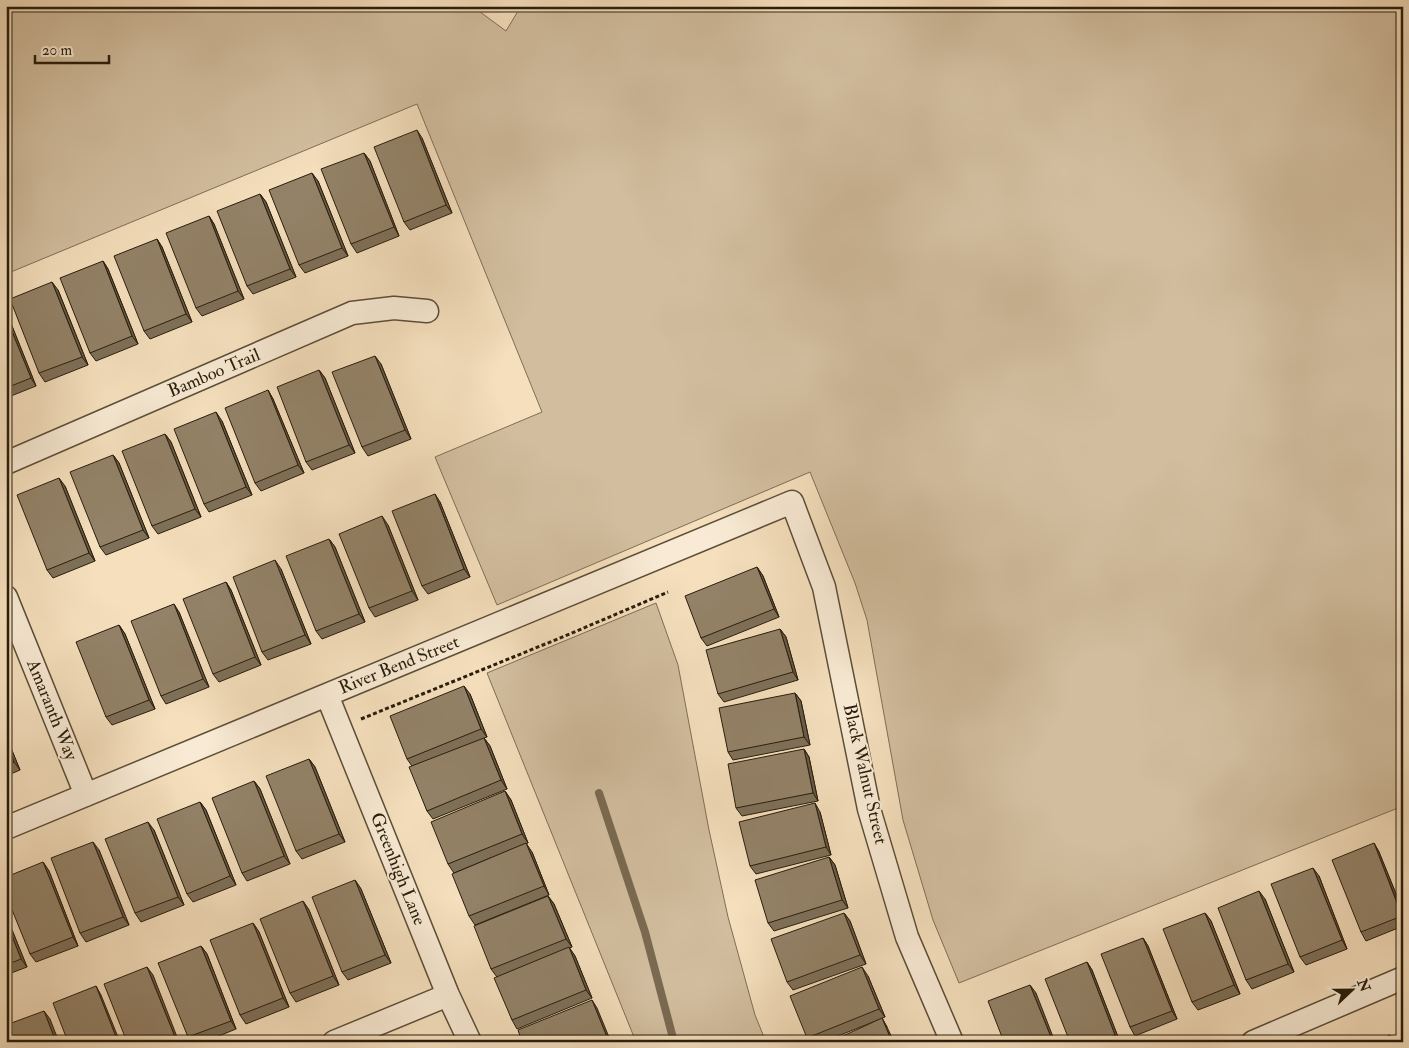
<svg xmlns="http://www.w3.org/2000/svg" width="1409" height="1048" font-family="'IM FELL Double Pica',serif">
<style>
.green{fill:#d2be9f;stroke:#7e6e56}
.lines{fill:none;stroke-linecap:round;stroke-linejoin:round}
.stream{stroke:#7a6a52;stroke-width:8}
.minor-casing{stroke:#5c4e38;stroke-width:25}
.path{stroke:#291d0c;stroke-width:3;stroke-dasharray:4 2.5;stroke-linecap:butt}
.minor{stroke:#f8ead4;stroke-width:22}
.wall{fill:#7e7059;stroke:#291d0c}
.shaded-wall{fill:#675b49;stroke:#291d0c}
.building{fill:#938268;stroke:#291d0c}
.labels{text-anchor:middle;dominant-baseline:central;stroke-width:4;stroke-linejoin:round;paint-order:stroke}
.street-label{font-size:18px;fill:#291d0c;stroke:#f8ead4}
</style>
<rect width="100%" height="100%" fill="#f5dfbd"/>
<filter id="stains"><feTurbulence type="fractalNoise" baseFrequency=".004" numOctaves="4"/><feColorMatrix values="0 0 0 0 .2 0 0 0 0 .09 0 0 0 0 .02 0 0 0 .5 -.17"/></filter>
<radialGradient id="worn" r=".72"><stop offset=".6" stop-color="#630" stop-opacity="0"/><stop offset="1" stop-color="#630" stop-opacity=".3"/></radialGradient>
<path class="green" d="M6,6h466l34,25 15,-25h882v800l-444,177 -26,-63 -30,-100 -36,-200 -12,-37 -45,-111 -313,133 -62,-148 107,-45 -125,-308 -411,170z
M656,603l22,62 31,165 19,87 27,98 11,27h-130l-149,-369z"/>
<g class="lines">
<path class="stream" d="M599,793l46,139 29,110"/>
<g class="minor-casing">
<path id="minor" d="M6,463l346,-150 42,-5 33,3
M6,597l80,198
M327,695l121,300 22,47
M6,828l786,-326 32,85 45,222 38,128 45,105
M334,1042l114,-47
M1253,1042l150,-64"/>
</g>
<path class="path" d="M361,719l204,-83 103,-44"/>
<use href="#minor" class="minor"/>
</g>
<path class="wall" d="M422,138l30,75 -42,17 -6,-8z
M364,153l6,8 29,75 -42,17 -6,-9z
M318,181l30,75 -43,17 -6,-8z
M260,194l6,8 30,75 -43,17 -6,-8z
M209,216l5,8 30,75 -42,17 -6,-8z
M157,239l5,8 30,75 -42,17 -6,-8z
M103,261l5,8 30,75 -42,17 -6,-8z
M58,290l30,75 -43,17 -6,-9z
M6,311l30,75 -30,12z
M381,364l30,75 -43,17 -6,-9z
M319,370l6,8 30,75 -43,17 -6,-8z
M268,390l5,9 31,74 -43,18 -6,-8z
M222,421l30,74 -43,17 -5,-8z
M165,434l6,8 30,75 -43,17 -6,-8z
M113,455l6,8 30,75 -43,17 -6,-8z
M65,486l30,75 -42,17 -6,-8z
M440,502l30,75 -42,17 -6,-8z
M388,525l30,75 -43,17 -6,-9z
M329,539l6,8 30,75 -43,17 -6,-8z
M757,567l6,9 16,41 -72,29 -6,-8z
M281,569l30,75 -43,16 -6,-8z
M226,582l5,8 30,75 -42,17 -6,-8z
M179,612l30,75 -43,17 -5,-8z
M119,625l6,9 30,75 -43,16 -6,-8z
M780,629l6,8 12,43 -74,22 -6,-8z
M795,693l6,8 9,44 -77,15 -5,-8z
M470,694l17,43 -3,1 6,8 17,43 -74,30 -6,-8 -15,-45 -5,-7z
M6,736l14,34 -14,6z
M804,749l5,8 9,44 -76,15 -6,-8z
M309,759l6,8 30,75 -43,17 -6,-8z
M254,781l6,8 30,75 -43,17 -5,-8z
M505,791l6,9 17,43 -74,30 -6,-9z
M200,802l6,8 30,75 -43,17 -6,-8z
M820,812l11,43 -75,19 -6,-8z
M154,830l30,75 -43,17 -6,-9z
M1374,843l5,9 24,59v15l-37,15 -5,-9z
M99,850l30,75 -43,17 -6,-9z
M532,852l17,43 -74,30 -6,-9z
M829,857l6,8 13,43 -74,23 -6,-8z
M43,862l6,9 29,75 -42,16 -6,-8z
M1319,876l28,73 -41,16 -6,-8z
M355,880l6,9 30,74 -43,17 -6,-8z
M548,896l6,8 18,43 -3,1 6,8 17,42 -75,31 -5,-9 -15,-43 -6,-8z
M1265,899l29,73 -42,17 -6,-9z
M303,901l6,9 30,75 -43,17 -6,-9z
M844,913l6,8 16,43 -73,26 -6,-8z
M1205,913l6,8 29,73 -42,16 -6,-8z
M6,915l21,52 -21,8z
M253,923l6,9 30,75 -43,17 -6,-9z
M1143,938l5,8 29,73 -42,17 -5,-9z
M201,946l6,8 29,75 -32,13h-13l-3,-5z
M1087,962l5,8 28,72h-50z
M868,976l17,41 -3,1 5,9 -9,-7 -55,22h-13l-3,-4z"/>
<path class="shaded-wall" d="M484,6h6l-3,4z
M417,130l5,8 30,75 -6,-8z
M364,153l6,8 29,75 -5,-9z
M312,173l6,8 30,75 -6,-8z
M260,194l6,8 30,75 -6,-8z
M209,216l5,8 30,75 -6,-8z
M157,239l5,8 30,75 -6,-8z
M103,261l5,8 30,75 -6,-8z
M52,282l6,8 30,75 -6,-8z
M6,311l30,75 -5,-8 -25,-61z
M375,356l6,8 30,75 -6,-9z
M319,370l6,8 30,75 -6,-8z
M268,390l5,9 31,74 -6,-8z
M216,412l6,9 30,74 -6,-8z
M165,434l6,8 30,75 -6,-8z
M113,455l6,8 30,75 -6,-8z
M59,478l6,8 30,75 -6,-8z
M435,494l5,8 30,75 -6,-8z
M382,516l6,9 30,75 -6,-9z
M329,539l6,8 30,75 -6,-8z
M275,560l6,9 30,75 -6,-9z
M757,567l6,9 16,41 -5,-8z
M226,582l5,8 30,75 -6,-8z
M174,604l5,8 30,75 -6,-8z
M119,625l6,9 30,75 -6,-9z
M780,629l6,8 12,43 -5,-8z
M464,686l6,8 17,43 -6,-8z
M795,693l6,8 9,44 -6,-8z
M6,736l14,34 -6,-8 -8,-20z
M484,738l6,8 17,43 -6,-9z
M804,749l5,8 9,44 -5,-8z
M309,759l6,8 30,75 -6,-8z
M254,781l6,8 30,75 -6,-8z
M505,791l6,9 17,43 -6,-9z
M200,802l6,8 30,75 -6,-9z
M815,803l5,9 11,43 -5,-8z
M148,822l6,8 30,75 -6,-8z
M93,842l6,8 30,75 -6,-8z
M526,843l6,9 17,43 -5,-9z
M1374,843l5,9 24,59v6z
M829,857l6,8 13,43 -6,-8z
M43,862l6,9 29,75 -5,-9z
M1313,868l6,8 28,73 -5,-9z
M355,880l6,9 30,74 -6,-8z
M1259,891l6,8 29,73 -6,-8z
M548,896l6,8 18,43 -6,-8z
M303,901l6,9 30,75 -6,-9z
M844,913l6,8 16,43 -6,-9z
M1205,913l6,8 29,73 -6,-9z
M6,915l21,52 -6,-8 -15,-38z
M253,923l6,9 30,75 -6,-9z
M1143,938l5,8 29,73 -5,-8z
M201,946l6,8 29,75 -5,-8z
M569,947l6,9 17,42 -6,-8z
M1087,962l5,8 28,72 -5,-7z
M147,967l6,8 26,67h-2z
M862,967l6,9 17,41 -6,-8z
M1030,985l6,8 19,49h-2z
M96,986l5,9 19,47h-2z
M592,1000l5,8 14,34h-2z
M44,1011l6,8 9,23h-3z
M882,1018l5,9 7,15h-2z"/>
<path class="building" d="M417,130l29,75 -42,17 -30,-75z
M364,153l30,74 -43,17 -30,-75z
M312,173l30,75 -43,17 -30,-75z
M260,194l30,75 -43,17 -30,-75z
M209,216l29,75 -42,17 -30,-75z
M157,239l29,75 -42,17 -30,-75z
M103,261l29,75 -42,17 -30,-75z
M52,282l30,75 -43,16 -29,-74z
M6,317l25,61 -25,10z
M375,356l30,74 -43,17 -30,-75z
M319,370l30,75 -43,17 -29,-75z
M268,390l30,75 -43,18 -30,-75z
M216,412l30,75 -42,17 -30,-75z
M165,434l30,75 -43,17 -30,-75z
M113,455l30,75 -43,17 -30,-75z
M59,478l30,75 -42,17 -30,-75z
M435,494l29,75 -42,17 -30,-75z
M382,516l30,75 -43,17 -30,-74z
M329,539l30,75 -43,17 -30,-75z
M275,560l30,75 -43,17 -29,-75z
M757,567l17,42 -73,29 -16,-42z
M226,582l29,75 -42,17 -30,-75z
M174,604l29,75 -42,17 -30,-75z
M119,625l30,75 -43,17 -30,-75z
M780,629l13,43 -75,22 -12,-44z
M464,686l17,43 -74,30 -17,-43z
M795,693l9,44 -76,15 -9,-44z
M484,738l17,42 -74,31 -18,-44z
M6,742l8,20 -8,3z
M804,749l9,44 -77,15 -8,-44z
M309,759l30,75 -43,17 -30,-75z
M254,781l30,75 -42,17 -30,-75z
M505,791l17,43 -74,30 -17,-42z
M200,802l30,74 -43,18 -30,-75z
M815,803l11,44 -76,19 -11,-44z
M148,822l30,75 -43,16 -30,-74z
M93,842l30,75 -43,16 -29,-75z
M526,843l18,43 -75,30 -17,-42z
M1374,843l28,73 -41,16 -29,-72z
M829,857l13,43 -74,23 -13,-43z
M43,862l30,75 -43,17 -24,-59v-18z
M1313,868l29,72 -42,17 -29,-73z
M355,880l30,75 -43,17 -30,-75z
M1259,891l29,73 -42,16 -28,-72z
M548,896l18,43 -75,30 -17,-43z
M303,901l30,75 -43,17 -30,-74z
M844,913l16,42 -73,27 -16,-43z
M1205,913l29,72 -42,17 -29,-73z
M6,921l15,38 -15,6z
M253,923l30,75 -43,17 -30,-75z
M1143,938l29,73 -42,16 -29,-73z
M201,946l30,75 -43,16 -30,-74z
M569,947l17,43 -74,30 -18,-42z
M1087,962l28,73 -17,7h-28l-25,-63z
M147,967l30,75h-50l-23,-58z
M862,967l17,42 -72,29 -17,-42z
M1030,985l23,57h-49l-16,-41z
M96,986l22,56h-50l-15,-39z
M592,1000l17,42h-87l-4,-12z
M44,1011l12,31h-49l-1,-17z
M882,1018l10,24h-62z
M1390,1035l3,7h-19z"/>
<g class="labels">
<g class="street-label">
<text transform="translate(214 373) rotate(-23)">Bamboo Trail</text>
<text transform="translate(399 665) rotate(-22)">River Bend Street</text>
<text transform="translate(52 710) rotate(68)">Amaranth Way</text>
<text transform="translate(865 774) rotate(77)">Black Walnut Street</text>
<text transform="translate(398 869) rotate(68)">Greenhigh Lane</text>
</g>
</g>
<rect width="1409" height="1048" fill="none" stroke="#f5dfbd" stroke-width="25"/>
<rect x="8" y="8" width="1394" height="1033" fill="none" stroke="#291d0c" stroke-width="2.5"/>
<rect x="12" y="12" width="1384" height="1023" fill="none" stroke="#291d0c"/>
<g transform="translate(1352 990) rotate(68)" stroke="#f8ead4" stroke-width="4" paint-order="stroke">
<path d="M0-4L9 19L0 12L-9 19Z" fill="#291d0c"/>
<text y="-8" font-size="14" font-weight="bold" text-anchor="middle" fill="#291d0c">N</text>
</g>
<path d="M35 55v8h74v-8" fill="none" stroke="#291d0c" stroke-width="2.5"/>
<text x="42" y="55" font-size="15" fill="#291d0c" stroke="#f8ead4" stroke-width="4" paint-order="stroke">20 m</text>
<rect width="100%" height="100%" filter="url(#stains)"/>
<rect width="100%" height="100%" fill="url(#worn)"/>
</svg>
